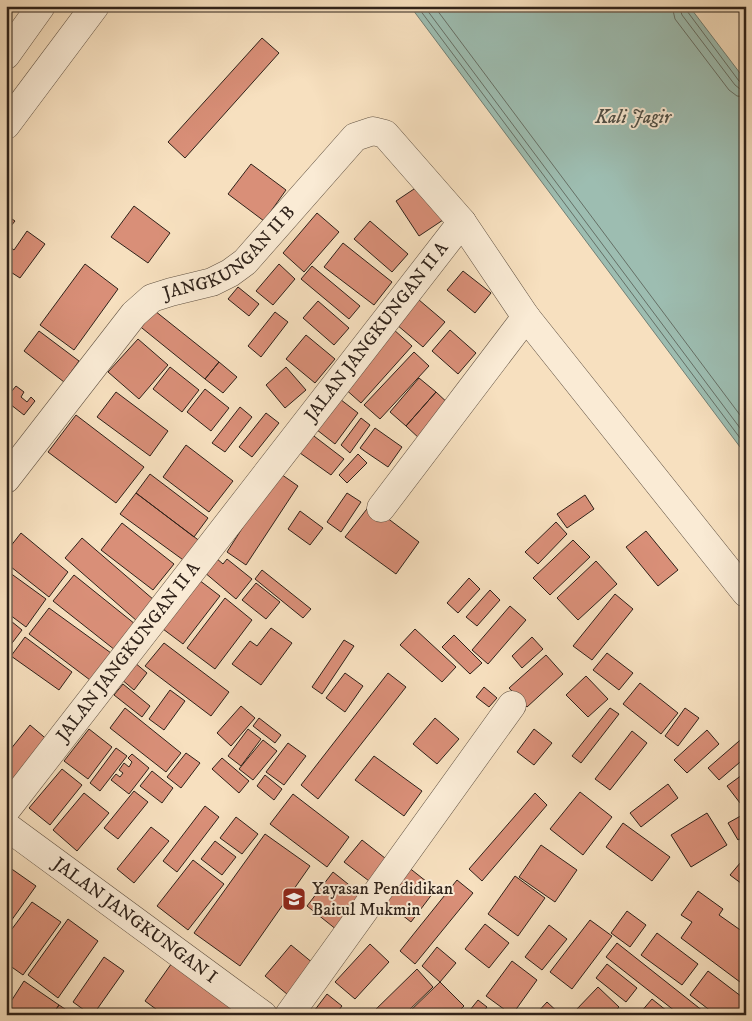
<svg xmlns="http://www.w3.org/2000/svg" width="752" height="1021" font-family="'IM FELL DW Pica',serif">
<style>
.water{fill:#9dbdb1;stroke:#717f75}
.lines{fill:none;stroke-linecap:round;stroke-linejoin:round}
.shore{stroke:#667066;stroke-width:1}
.building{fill:#d98f78;stroke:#2f221a}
.minor-casing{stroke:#615243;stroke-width:29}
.minor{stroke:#faebd5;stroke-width:28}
.labels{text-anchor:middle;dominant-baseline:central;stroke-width:4;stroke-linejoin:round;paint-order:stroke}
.street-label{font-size:18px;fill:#2f221a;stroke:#faebd5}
.poi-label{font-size:18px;fill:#2f221a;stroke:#faebd5;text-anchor:start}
.water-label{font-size:19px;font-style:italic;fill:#505047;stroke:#faebd5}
</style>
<rect width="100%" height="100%" fill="#f7e0bf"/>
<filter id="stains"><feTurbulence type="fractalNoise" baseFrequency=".004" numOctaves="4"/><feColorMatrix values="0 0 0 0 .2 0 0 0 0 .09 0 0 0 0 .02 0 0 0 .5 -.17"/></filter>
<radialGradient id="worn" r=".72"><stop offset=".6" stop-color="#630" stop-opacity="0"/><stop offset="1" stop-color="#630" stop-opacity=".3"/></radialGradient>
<path class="water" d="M410,6h279l57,75v374z"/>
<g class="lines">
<path class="shore" d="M417,6l329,440
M424,6l322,430
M434,6l312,417
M672,6l3,13 54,71 8,6 9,1
M679,6l3,9 53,70 5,4 6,1
M686,6l1,5 52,70 7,3"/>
</g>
<path class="building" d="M262,38l17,15 -94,105 -17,-16z
M251,164l35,26 -22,31 -36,-27z
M420,185l23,35 -24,16 -23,-35z
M134,206l36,27 -22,30 -37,-26z
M317,213l22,19 -35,40 -21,-19z
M6,215l9,6 -9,11z
M370,221l38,33 -16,18 -38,-33z
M27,231l18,13 -25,34 -14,-9v-25l8,6z
M343,243l49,39 -18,23 -50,-38z
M85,264l33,25 -44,61 -34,-25z
M279,264l16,15 -22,26 -17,-14z
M312,266l48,40 -11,13 -48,-40z
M463,271l28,22 -16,20 -28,-23z
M238,287l21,17 -10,12 -21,-17z
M412,294l33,28 -22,25 -33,-28z
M318,301l31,27 -15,17 -31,-27z
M150,307l69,55 -14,17 -68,-55z
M275,312l13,10 -27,35 -13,-11z
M393,329l19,17 -51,57 -18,-16z
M450,330l26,23 -18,21 -26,-23z
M39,331l40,30 -15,21 -40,-31z
M306,335l29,24 -20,24 -29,-24z
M138,339l30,26 -29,34 -31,-27z
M414,352l15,14 -49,53 -16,-14z
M219,362l18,15 -14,16 -18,-14z
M170,367l29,23 -17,22 -29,-23z
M286,367l20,23 -21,18 -19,-23z
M419,378l17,14 -30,34 -16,-14z
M16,386l8,6 -3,5 6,5 4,-5 4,4 -11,14 -18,-14v-3z
M205,389l24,19 -18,23 -24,-19z
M116,392l52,39 -18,25 -53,-39z
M436,392l15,14 -30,34 -15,-14z
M336,396l22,17 -23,31 -23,-18z
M240,407l12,10 -27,35 -13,-9z
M266,413l13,10 -27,34 -13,-10z
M76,415l68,52 -28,36 -68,-51z
M361,418l9,7 -20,28 -9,-8z
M375,428l27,19 -14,20 -28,-19z
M306,430l38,29 -13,16 -38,-27z
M186,445l47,36 -24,31 -46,-35z
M358,454l9,9 -20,20 -8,-8z
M278,472l20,14 -52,79 -19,-13z
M150,474l58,44 -14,19 -58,-44z
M136,493l65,49 -15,20 -66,-48z
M347,493l14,9 -20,30 -14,-10z
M585,495l9,14 -27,19 -10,-14z
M370,505l49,37 -23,32 -51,-37z
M300,511l23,17 -13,17 -22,-16z
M556,522l11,12 -29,30 -13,-12z
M122,523l52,41 -21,26 -52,-40z
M646,531l32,39 -20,16 -32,-39z
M21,533l47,39 -19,25 -43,-34v-11z
M82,538l72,62 -17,21 -72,-63z
M573,540l17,17 -40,38 -17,-17z
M216,558l7,6 4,-5 25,20 -16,20 -32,-27z
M596,561l21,23 -39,36 -21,-22z
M6,570l40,29 -20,28 -20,-15z
M262,570l49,39 -8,9 -48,-39z
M74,575l61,49 -20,26 -62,-49z
M469,578l11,11 -22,24 -11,-10z
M199,580l21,16 -37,48 -20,-15z
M256,583l24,19 -14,17 -24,-19z
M490,590l10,10 -23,26 -11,-9z
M615,594l18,15 -41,51 -19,-14z
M225,598l27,22 -37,49 -28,-21z
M510,606l16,14 -38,44 -16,-14z
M49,608l62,45 -21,27 -61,-46z
M6,617l16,13 -16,21z
M271,628l21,15 -31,42 -29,-21 18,-23 7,5z
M415,629l41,38 -14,15 -42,-37z
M454,635l28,28 -12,11 -28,-27z
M25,637l47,35 -13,18 -48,-34z
M532,637l11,12 -21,19 -10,-12z
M344,640l10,6 -32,48 -10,-7z
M164,643l65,49 -18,24 -66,-50z
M607,653l26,20 -14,17 -26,-20z
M546,655l17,19 -36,33 -18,-19z
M134,662l13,11 -13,17 -13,-11z
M345,673l18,13 -18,26 -19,-14z
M388,673l18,14 -88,112 -17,-14z
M586,676l22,23 -20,18 -22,-22z
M640,683l38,30 -17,21 -38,-30z
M123,684l27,22 -8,11 -28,-22z
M484,687l13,11 -8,9 -13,-10z
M170,690l15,11 -21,29 -15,-11z
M241,706l14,12 -24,28 -14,-13z
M125,708l56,45 -15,19 -56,-44z
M610,708l9,6 -38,49 -9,-7z
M685,708l14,10 -21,28 -13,-10z
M259,718l22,17 -6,8 -22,-17z
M435,718l24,21 -22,25 -24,-20z
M30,725l20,17 -34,42 -10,-9v-20z
M89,729l23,18 -24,32 -24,-18z
M248,729l13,10 -20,27 -13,-10z
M534,729l18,14 -18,22 -17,-13z
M707,730l12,14 -32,29 -13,-13z
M632,731l15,12 -37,47 -15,-11z
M746,735v22l-27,23 -11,-12z
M263,740l14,11 -24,29 -14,-11z
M288,743l18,13 -22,29 -18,-13z
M116,748l11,8 -27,35 -10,-8z
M186,753l14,10 -19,25 -14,-11z
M132,754l17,14 -20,26 -18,-14 5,-6 4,3 3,-4 -4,-3 5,-7 5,4 3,-5 -4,-4z
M374,756l48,35 -18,25 -49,-36z
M222,758l27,23 -10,12 -27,-24z
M62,769l20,16 -32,40 -21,-17z
M152,771l21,17 -11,15 -22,-17z
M746,772v27l-6,4 -13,-17z
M265,775l17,14 -8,11 -17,-14z
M668,784l10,14 -37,29 -11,-14z
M134,791l14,11 -30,37 -14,-11z
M580,792l32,25 -29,38 -33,-26z
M84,793l25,20 -32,38 -24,-21z
M535,793l12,12 -65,76 -13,-12z
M293,794l56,43 -22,30 -57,-43z
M205,806l14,11 -42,55 -14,-11z
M707,813l20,32 -36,22 -20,-32z
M746,813v22l-8,5 -10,-17z
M236,817l22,17 -16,20 -22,-16z
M623,823l47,34 -18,24 -46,-34z
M151,827l18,14 -35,42 -17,-14z
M265,834l45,32 -70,100 -46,-33z
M362,840l28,22 -17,22 -29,-22z
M215,841l21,16 -14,18 -21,-16z
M541,845l36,25 -22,32 -36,-25z
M746,856v31l-16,-12z
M193,860l31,24 -36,46 -31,-24z
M403,863l33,26 -25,33 -33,-26z
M6,865l30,21 -30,42z
M333,872l30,24 -26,34 -30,-24z
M515,876l30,22 -27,38 -30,-22z
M457,880l16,13 -58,71 -15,-13z
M698,891l25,18 -4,6 27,19v49l-2,2 -63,-47 11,-16 -11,-7z
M32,902l29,20 -38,53 -17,-12v-26z
M627,911l19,14 -16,22 -19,-14z
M68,919l30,22 -40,57 -30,-23z
M590,920l22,16 -40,53 -22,-17z
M485,924l24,19 -20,25 -24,-19z
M549,925l18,14 -25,31 -17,-13z
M657,933l41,31 -16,21 -41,-30z
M617,943l91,72h-28l-74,-58z
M370,944l19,18 -34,37 -20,-17z
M291,945l28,23 -26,31 -28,-23z
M437,947l19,16 -16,19 -18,-16z
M104,957l20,14 -31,44h-2l-18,-13z
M174,960l76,55h-86l-19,-14z
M512,961l25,19 -25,35 -26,-19z
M607,964l30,24 -11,14 -30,-24z
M417,969l16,18 -29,28h-34z
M708,971l38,29 -10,15h-20l-26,-20z
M24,981l35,24 -7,10h-31l-13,-9z
M440,982l24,24 -9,9h-49z
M598,987l21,20 -7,8h-33l-4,-4z
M327,994l15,12 -7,9h-24z
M652,999l20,16h-29l-3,-2z
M478,1000l9,7 -6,8h-15z
M547,1002l14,13h-26z
M59,1005l15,10h-22z"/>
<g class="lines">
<g class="minor-casing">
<g id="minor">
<path d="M6,55l35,-49"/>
<path d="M6,125l89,-119"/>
<path id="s1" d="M6,479l128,-165 18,-16 19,-6 41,-10 18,-9 15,-11 110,-125 18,-6 12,3 77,88 64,95 220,276"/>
<path d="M381,508l145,-191"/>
<path id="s2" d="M6,810l456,-588"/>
<path id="s3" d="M6,826l257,189"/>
<path d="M289,1015l223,-310"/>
</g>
</g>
<use href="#minor" class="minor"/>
</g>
<defs>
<g id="school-square" transform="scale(1.25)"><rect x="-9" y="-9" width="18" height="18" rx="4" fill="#8f2418" stroke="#faebd5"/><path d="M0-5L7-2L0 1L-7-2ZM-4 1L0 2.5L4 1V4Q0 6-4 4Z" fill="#fff"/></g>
</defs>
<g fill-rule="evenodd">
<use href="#school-square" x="294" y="899"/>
</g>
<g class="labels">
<g class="street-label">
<text stroke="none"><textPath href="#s1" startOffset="325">JANGKUNGAN II B</textPath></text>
<text stroke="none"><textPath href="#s2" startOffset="605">JALAN JANGKUNGAN II A</textPath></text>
<text stroke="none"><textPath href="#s2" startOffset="200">JALAN JANGKUNGAN II A</textPath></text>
<text stroke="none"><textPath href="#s3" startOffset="160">JALAN JANGKUNGAN I</textPath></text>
</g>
<g class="poi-label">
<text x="312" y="889">Yayasan Pendidikan<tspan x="312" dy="21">Baitul Mukmin</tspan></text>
</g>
<g class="water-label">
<text x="633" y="117">Kali Jagir</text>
</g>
</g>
<rect width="752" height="1021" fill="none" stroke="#f7e0bf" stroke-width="25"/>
<rect x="8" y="8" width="737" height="1006" fill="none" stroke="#2f221a" stroke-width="2.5"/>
<rect x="12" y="12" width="727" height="996" fill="none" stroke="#2f221a"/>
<rect width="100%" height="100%" filter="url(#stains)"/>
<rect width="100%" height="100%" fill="url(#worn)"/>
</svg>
